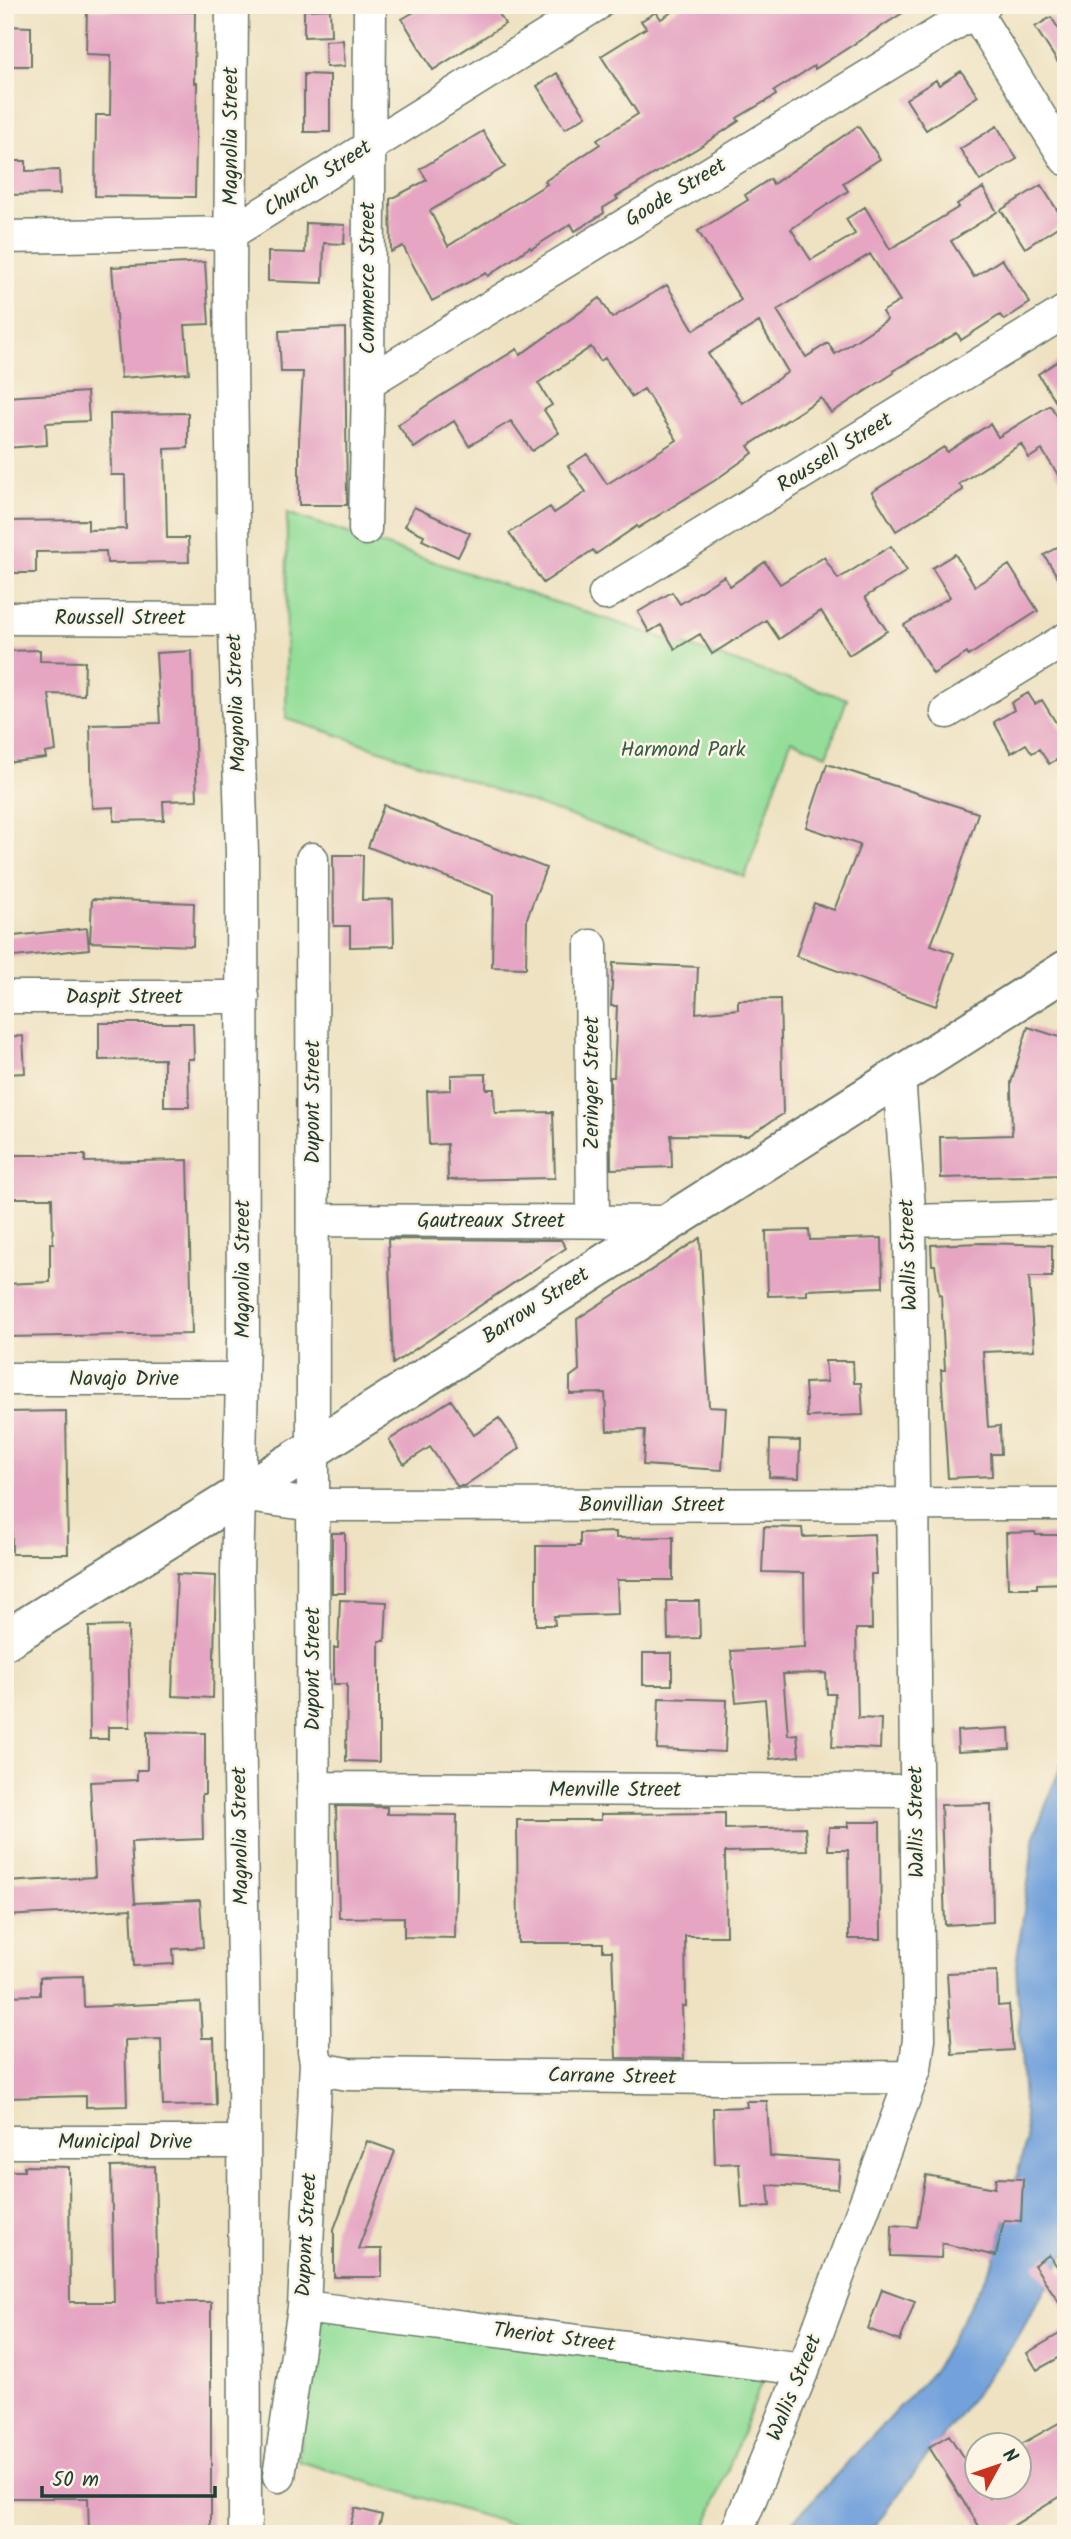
<svg xmlns="http://www.w3.org/2000/svg" width="1071" height="2539" font-family="Kalam,sans-serif">
<style>
.green{fill:#94de9a;stroke:#5a8e67;stroke-width:2}
.water{fill:#72a1db;stroke:#486f88;stroke-width:2}
.building{fill:#e5a5c3;fill-rule:evenodd}
.lines{fill:none;stroke-linecap:round;stroke-linejoin:round}
.minor-casing{stroke:#677766;stroke-width:35}
.major-casing{stroke:#677766;stroke-width:42}
.minor{stroke:#fff;stroke-width:32}
.major{stroke:#fff;stroke-width:38}
.labels{text-anchor:middle;dominant-baseline:central;stroke-width:5;stroke-linejoin:round;paint-order:stroke}
.street-label{font-size:21px;fill:#1f3d34;stroke:#fcf5e5}
.park-label{font-size:21px;fill:#365d48;stroke:#fcf5e5}
</style>
<rect width="100%" height="100%" fill="#fcf5e5"/>
<filter id="ink" filterUnits="userSpaceOnUse"><feTurbulence type="fractalNoise" baseFrequency=".0143" numOctaves="2"/><feDisplacementMap in="SourceGraphic" scale="14" xChannelSelector="R" yChannelSelector="G"/><feConvolveMatrix kernelMatrix="1 2 1 2 8 2 1 2 1" color-interpolation-filters="sRGB"/></filter>
<filter id="wash" filterUnits="userSpaceOnUse"><feTurbulence type="fractalNoise" baseFrequency=".00686" numOctaves="4" result="noise"/><feDisplacementMap in="SourceGraphic" scale="28" xChannelSelector="R" yChannelSelector="G"/><feGaussianBlur stdDeviation="1.57" result="paint"/><feColorMatrix in="noise" values="0 0 0 0 0 0 0 0 0 0 0 0 0 0 0 0 0 1.4 0 .05"/><feComposite in="paint" operator="in"/></filter>
<g filter="url(#wash)">
<rect width="100%" height="100%" fill="#eee2c2"/>
<path class="green" d="M287,513l560,186 -20,56 -36,-15 -46,137 -419,-146 -40,-12z
M318,2317l446,60 -61,157h-160l-245,-73z"/>
<path class="water" d="M1066,1752v500l-48,85 -150,197h-87l154,-165 59,-108 32,-120 -10,-176 19,-131z"/>
<g id="blocks">
<path class="building" d="M426,5h68l11,19 -72,46 -31,-51z
M683,5h232l-100,64 -1,-3 -40,25 2,4 -39,23 2,3 -41,27 -82,49 2,2 -15,9 1,5 -29,18 -4,-7 -40,25 -1,-2 -42,29 -2,-3 -54,28 -29,-55 -12,6 -1,-53 37,-19 -7,-11 63,-38 22,36 -75,44 18,35 99,-62 -2,-3 55,-37 -3,-4 41,-26 -37,-58 45,-28 -5,-7 15,-9 5,7z
M87,9l108,3 -1,71h3l-2,114 -100,-1 1,-81h14l1,-60 -25,-1z
M330,9l1,27 -27,1v-27z
M1051,17l15,23v35l-31,-48z
M5,26l26,1v39h-26z
M343,40l2,26 -19,1 -1,-26z
M961,71l17,25 -52,34 -20,-31 30,-19 3,5z
M557,73l29,43 -21,13 -28,-43z
M304,74l26,1v57h-26z
M858,126l22,33 -37,24 5,8 -57,38 20,31 44,-26 -9,-15 19,-12 25,42 69,-42 -2,-3 26,-16 14,24 -46,29 23,36 28,-18 28,44 -26,17 -4,-5 -39,25 -4,-7 -64,38 1,2 -63,40 -10,-15 -73,48 5,7 -39,28 -76,47 -1,-2 -41,28 -3,-4 -50,33 -34,-50 41,-26 4,6 32,-21 -18,-26 19,-12 20,30 70,-44 -33,-51 -12,8 -27,-39 -5,3 -9,-14 -53,36 14,22 -8,5 15,23 -27,18 -21,-30 -42,25 -15,-25 -40,27 -16,-23 41,-28 78,-48 3,6 80,-57 12,20 55,-33 27,45 47,-30 -43,-69 50,-31 -3,-5 25,-16 3,5zM870,254l30,47 -18,11 5,8 -52,34 -7,-11 -22,14 -29,-47zM759,322l29,50 -46,31 -34,-49z
M997,126l20,33 -37,22 -20,-32z
M5,161h21v10l33,-1 1,24 -55,1z
M1041,185l24,37 -40,26 -24,-38z
M306,223l39,2 -1,19 -20,-1 -1,40 -55,-2v-29l37,1z
M205,262l4,62 -24,1 4,48 -68,5 -9,-111z
M345,328l2,177h-48v-64l4,-69h-22l-2,-41z
M1066,356v62l-28,-44z
M87,392l2,29 -43,2 1,22 -42,3v-51z
M1050,405l16,25v57l-24,-37 -13,8 -8,-14 -62,40 4,6 -67,41 -24,-39 72,-45 3,5 43,-28 8,13z
M188,413v35l-23,1 2,89h21l1,24 -82,1 -1,-12 -70,1v21h-31v-52l83,-1v10l38,-1 -1,-54h-14l-1,-61z
M414,507l56,26 -12,24 -36,-17 2,-5 -19,-9z
M1066,542v48l-22,-35z
M891,546l16,25 -42,26 22,34 -38,24 -28,-44 -42,28 -13,-19 -54,34 -12,-20 -25,15 -14,-24 -12,7 -11,-20 34,-20 8,12 44,-28 6,10 35,-24 15,22 44,-27 14,22z
M955,554l20,32 34,-21 29,46 -70,45 -1,-3 -34,21 -29,-49 46,-28 -18,-29z
M40,650v11l45,1 -1,33 -35,-1 7,57 -11,2 1,5 -41,5v-112z
M192,651l5,149 -34,1 1,19 -50,1v-14l-22,1 -2,-83 70,-2 -4,-70z
M1028,693l7,11 7,-4 24,39v15l-17,10 -10,-15 -7,4 -6,-9 -15,9 -17,-31 20,-12 -3,-7z
M827,764l151,49 -23,70 -24,62 23,8 -18,53 -140,-50 18,-53 20,7 26,-65 -54,-18z
M384,805l162,63 -19,50 -1,50 -34,-1 1,-72 -125,-48z
M333,855h30l-1,45 31,-1 1,47 -44,1v-21h-16z
M92,899l102,4 -1,43 -103,-4z
M87,928l2,21 -84,9v-21z
M613,963l85,4 -2,46 42,-4v-9l42,-1 3,115 -35,22 -77,-1 1,32 -61,2 -1,-92h4l3,-71h-6z
M99,1023h94l1,36h-6l1,48h-25v-48l-65,1z
M1028,1027l38,12v136l-125,3 -1,-41 72,-2 -1,-52z
M23,1036l2,37 -20,1v-37z
M486,1074v15h8l1,24 58,-1 2,66 -107,2 -1,-36 -18,1 -2,-54 24,-1v-15z
M5,1155h80v7l103,-2 4,174 -187,3v-53l45,-2v-39h3l-1,-45h-47z
M809,1230l1,10 72,-2 1,49 -76,3v5l-39,1 -2,-65z
M700,1238l9,169 17,1 -4,62 -79,-5 2,-35 -38,1 -2,-38 -35,1v-17l9,-7 -2,-51z
M388,1239l173,1 5,8 -173,116z
M981,1243l71,2v32h-23l5,73 -51,2 5,75 12,-1 1,28h-10l1,22 -44,2 -7,-108h4l-4,-75h-2l-4,-30h-3l-1,-20z
M825,1361h28l1,22h7l2,32 -56,2 -2,-34 22,-1z
M451,1400l23,35 25,-17 21,30 -56,38h-7l-27,-39 -26,17 -15,-24z
M66,1411l2,143h-56l-1,-87h-6v-55z
M770,1440l30,1 -1,37 -30,-1z
M764,1527l38,1 1,9 71,-3 2,40h-5l1,55h-16l2,89 23,1 -1,30 -48,-2 3,-53h-8l-1,-21 -43,1 5,61 9,-1 2,22 -29,3 -5,-60 -29,3 -5,-51 74,-4 -1,-74 -42,-1z
M616,1532v6l57,-1v43h-56l1,34 -64,2 1,9h-19v-79h44v-13z
M1035,1532l1,3h30v48l-29,1v4h-29l-2,-55z
M332,1533h13v60h-13z
M177,1574l39,2 -3,122 -41,-2z
M340,1600l47,2 -2,39h-6v121l-33,-1 1,-77h-13v-36h4z
M667,1601h32l1,37 -32,1z
M128,1626l2,101h-22v12h-18l-1,-112z
M643,1653h29v32h-29z
M659,1698l68,2 -2,52 -68,-3z
M1009,1728l1,21 -52,3 -1,-21z
M147,1732l58,1v61h-3l1,45 -72,3 4,61 65,-3 3,47 -30,2 1,15 -40,2 -3,-57 -126,7v-34l90,-5 -5,-95 47,-2v-10h10z
M991,1804l2,118 -48,3 -4,-120z
M336,1806l51,1v7l70,1 -2,123 -51,-1v-20l-65,1z
M725,1813v16l80,-2 2,23 -82,2 1,84h-41l1,70h-4l2,53 -68,-1 -4,-107h-9v-8h-85l-1,-123h84v-6z
M848,1822h32l1,117h-32l-1,-89h-20l1,-23h19z
M997,1971l1,35 11,-1 4,45 -61,4 -5,-81z
M83,1976l1,31 116,-5 2,36h12l2,67 -53,1 -2,-67 -36,1 2,66 -41,1v-11l-81,2v-102l35,-1v-18z
M746,2101h21l3,55 70,5 -2,28 -70,-4 2,21 -28,2 -3,-45 -24,1 -2,-56 34,-1z
M367,2141l28,10 -37,98h24v28h-48v-48z
M24,2166l45,1 1,135h44l-3,-135 44,-1 3,136h53v232h-122l-1,-36h-83v-327h19z
M926,2175l69,13 1,-10 27,1 -2,42 -17,-1 -8,36 -54,-13 -1,15 -50,-2 1,-31 25,2z
M1049,2255l17,24v33l-32,-47z
M882,2289l33,12 -15,40 -32,-12z
M1066,2330v24l-29,16 -10,-17z
M1066,2419v74l-66,41h-16l-55,-87 20,-12 27,43v9h6l7,11 16,-11h13v-41z
M355,2508l27,7 -5,19h-29z"/>
</g>
</g>
<g filter="url(#ink)">
<use href="#blocks" fill-opacity="0" stroke="#677766" stroke-width="2"/>
<g class="lines">
<g class="minor-casing">
<path id="minor" d="M232,5l-2,279 4,315 8,254 1,487 -6,233 7,465 1,496
M971,5l95,154
M5,237l226,-4 365,-228
M368,382l617,-377
M365,529l3,-147 2,-377
M605,594l461,-283
M5,618l230,1
M947,712l119,-73
M591,946l2,275
M5,997h238
M313,1220l356,2
M910,1221l156,-4
M5,1379h237
M239,1495l74,10 753,-1
M313,1788l603,3
M316,2062l9,8 23,4 375,4 189,-1
M5,2142h239
M304,2307l500,62
M279,2476l25,-169 12,-245 -2,-11 -2,-1192
M736,2534l74,-182 105,-283 4,-30 -9,-818 -11,-144"/>
</g>
<g class="major-casing">
<path id="major" d="M5,1640l308,-191 753,-479"/>
</g>
<use href="#minor" class="minor"/>
<use href="#major" class="major"/>
</g>
</g>
<g class="labels">
<g class="street-label">
<text transform="translate(231 136) rotate(-90)">Magnolia Street</text>
<text transform="translate(318 179) rotate(-33)">Church Street</text>
<text transform="translate(676 193) rotate(-31)">Goode Street</text>
<text transform="translate(368 278) rotate(-90)">Commerce Street</text>
<text transform="translate(835 453) rotate(-32)">Roussell Street</text>
<text x="120" y="618">Roussell Street</text>
<text transform="translate(237 703) rotate(-92)">Magnolia Street</text>
<text x="124" y="997">Daspit Street</text>
<text transform="translate(592 1083) rotate(-90)">Zeringer Street</text>
<text transform="translate(313 1102) rotate(-90)">Dupont Street</text>
<text x="491" y="1221">Gautreaux Street</text>
<text transform="translate(909 1255) rotate(-92)">Wallis Street</text>
<text transform="translate(243 1269) rotate(-90)">Magnolia Street</text>
<text transform="translate(536 1306) rotate(-33)">Barrow Street</text>
<text x="124" y="1379">Navajo Drive</text>
<text x="652" y="1505">Bonvillian Street</text>
<text transform="translate(313 1669) rotate(-90)">Dupont Street</text>
<text x="615" y="1790">Menville Street</text>
<text transform="translate(917 1822) rotate(-91)">Wallis Street</text>
<text transform="translate(241 1836) rotate(-91)">Magnolia Street</text>
<text transform="translate(612 2077) rotate(1)">Carrane Street</text>
<text x="125" y="2142">Municipal Drive</text>
<text transform="translate(307 2235) rotate(-87)">Dupont Street</text>
<text transform="translate(554 2338) rotate(7)">Theriot Street</text>
<text transform="translate(795 2388) rotate(-68)">Wallis Street</text>
</g>
<g class="park-label">
<text x="683" y="750">Harmond Park</text>
</g>
</g>
<rect width="1071" height="2539" fill="none" stroke="#fcf5e5" stroke-width="28"/>
<g transform="translate(998 2466) rotate(50)"><circle r="33" fill="#fcf5e5" stroke="#a4ab9e" stroke-width="2"/>
<path d="M0-5L12 26L0 18L-12 26Z" fill="#c8321e"/>
<text y="-10" font-size="19" font-weight="bold" text-anchor="middle" fill="#1f3d34">N</text>
</g>
<path d="M42 2486v10h173v-10" fill="none" stroke="#1f3d34" stroke-width="3.5"/>
<text x="52" y="2486" font-size="21" fill="#1f3d34" stroke="#fcf5e5" stroke-width="5" paint-order="stroke">50 m</text>
</svg>
